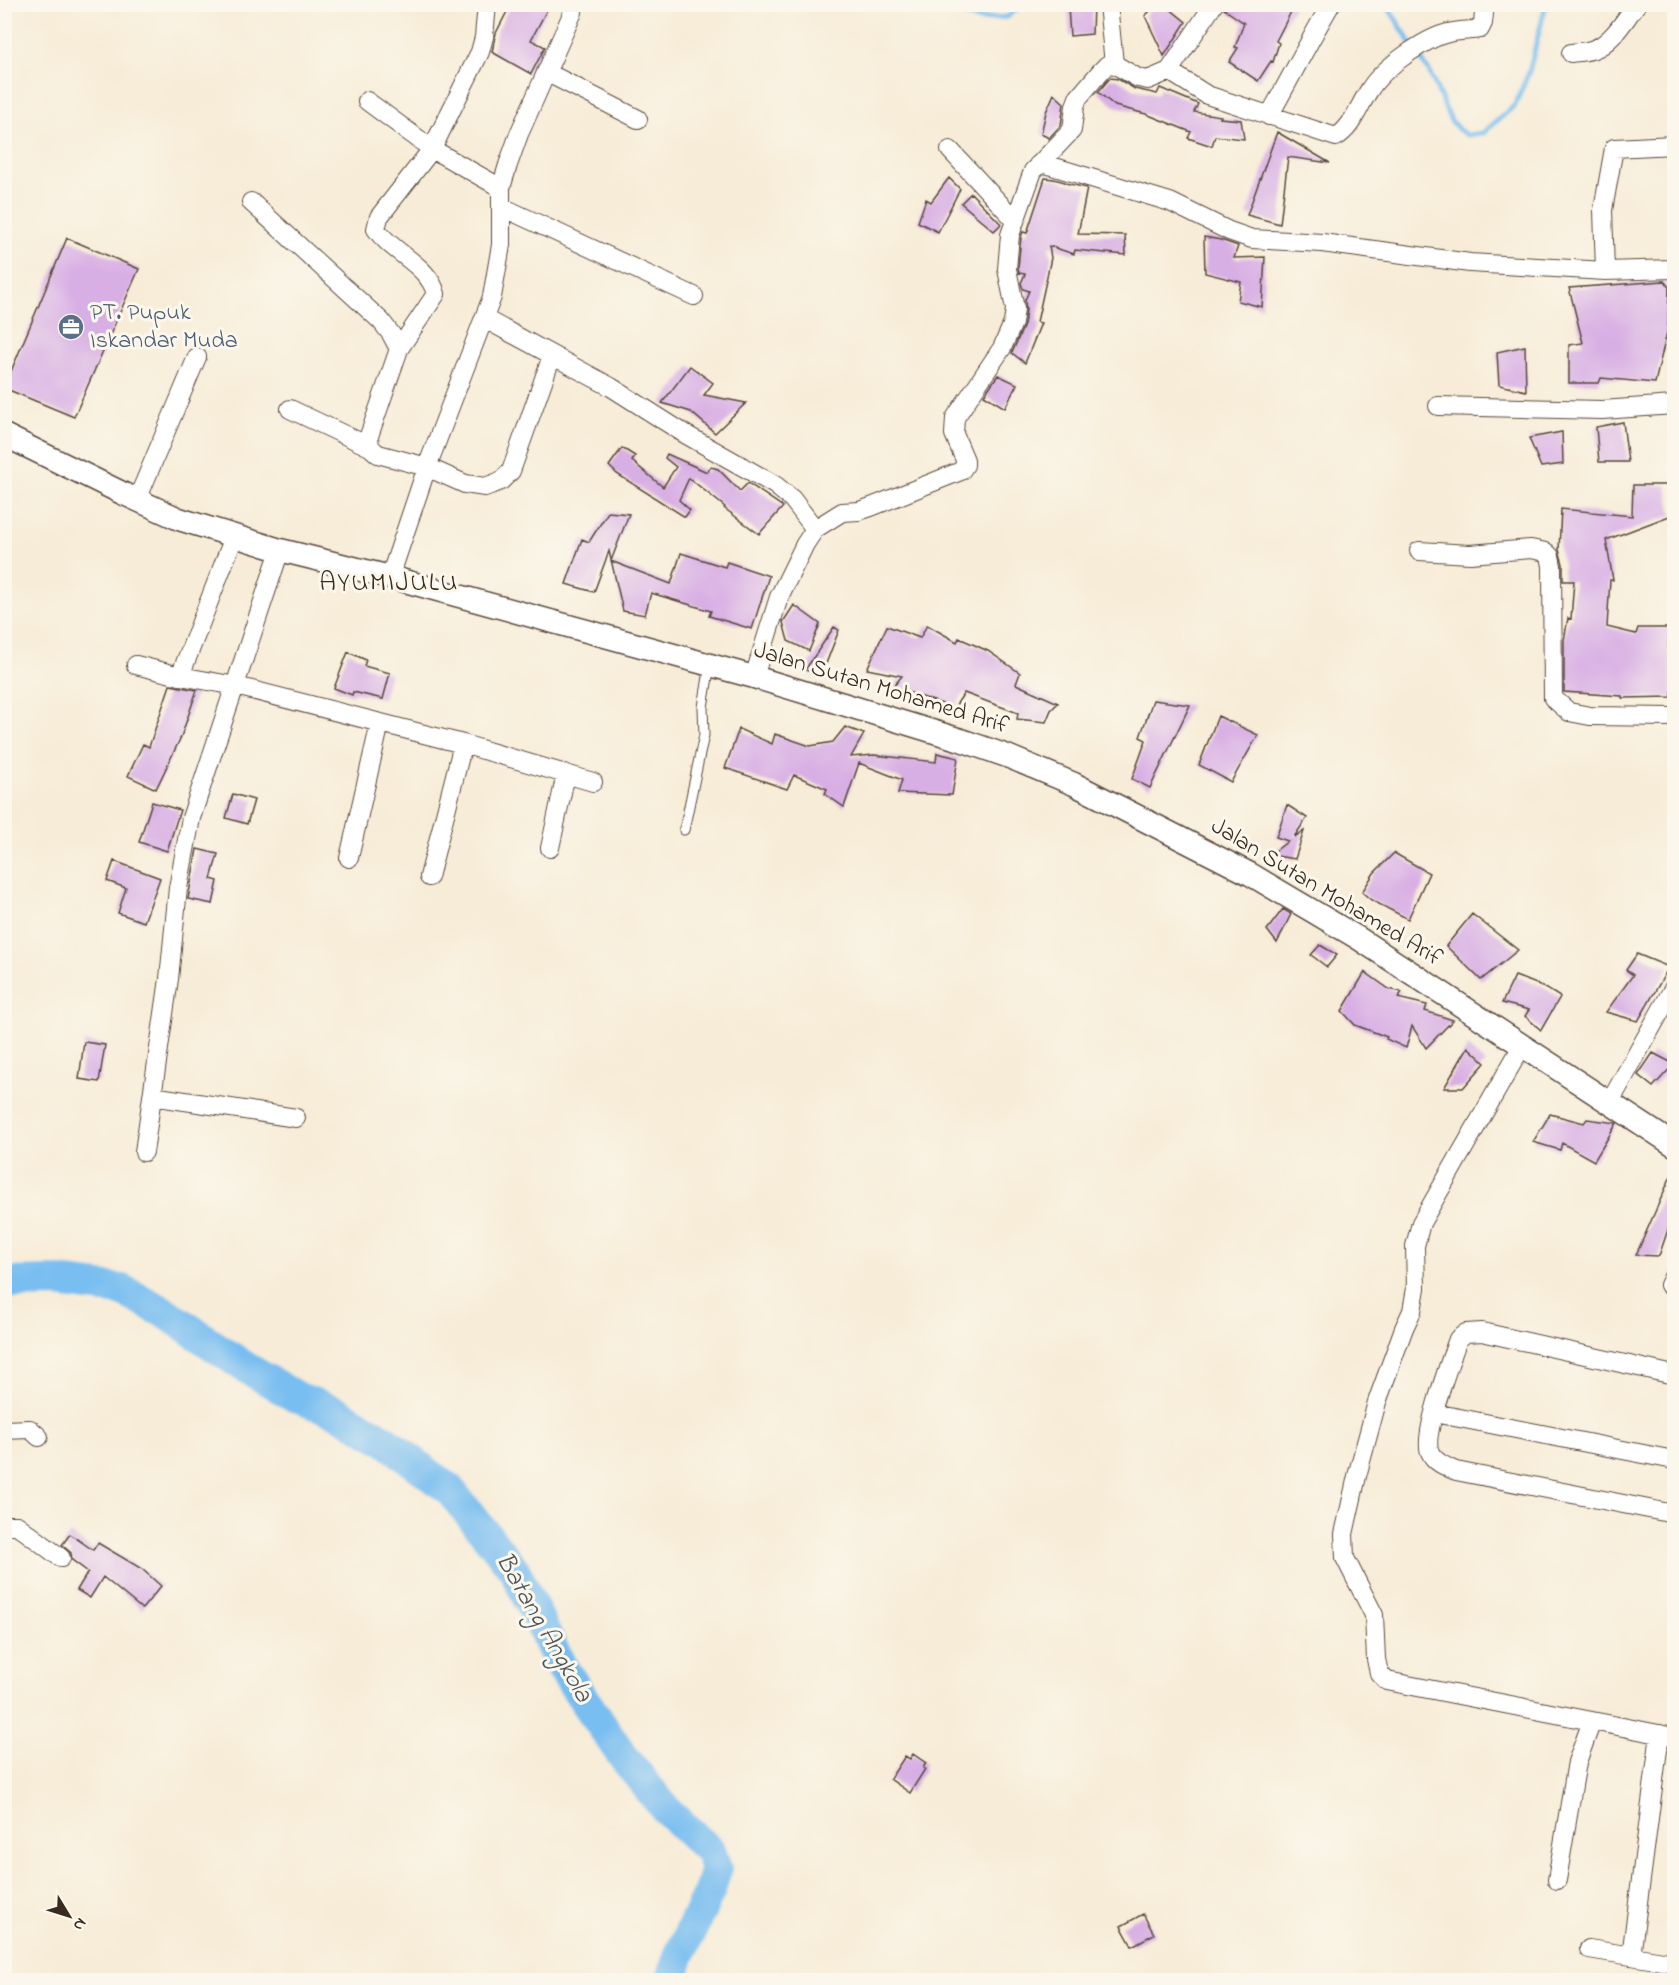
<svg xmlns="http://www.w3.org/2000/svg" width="1679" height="1985" font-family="'Indie Flower',sans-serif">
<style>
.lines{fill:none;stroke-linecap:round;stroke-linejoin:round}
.stream{stroke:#79bef0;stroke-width:5}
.river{stroke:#79bef0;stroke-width:32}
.building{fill:#d8afe4}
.service-casing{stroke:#57473a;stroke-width:11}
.minor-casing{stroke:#57473a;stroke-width:20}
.tertiary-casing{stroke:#57473a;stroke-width:25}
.service{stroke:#fff;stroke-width:9}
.minor{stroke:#fff;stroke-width:18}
.tertiary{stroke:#fff;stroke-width:22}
.labels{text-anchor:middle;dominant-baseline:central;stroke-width:6;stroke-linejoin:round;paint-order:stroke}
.service-label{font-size:24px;fill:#4e5e75;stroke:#fbf7ec;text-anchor:start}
.street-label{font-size:24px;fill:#3b2a1e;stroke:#fbf7ec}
.water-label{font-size:26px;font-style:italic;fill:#4e565d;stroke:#fbf7ec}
.quarter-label{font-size:27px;letter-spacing:1.5px;fill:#3b2a1e;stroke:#fbf7ec}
</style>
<rect width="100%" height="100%" fill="#fbf7ec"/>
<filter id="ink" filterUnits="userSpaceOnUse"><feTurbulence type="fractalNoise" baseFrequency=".0167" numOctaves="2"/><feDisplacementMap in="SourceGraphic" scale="12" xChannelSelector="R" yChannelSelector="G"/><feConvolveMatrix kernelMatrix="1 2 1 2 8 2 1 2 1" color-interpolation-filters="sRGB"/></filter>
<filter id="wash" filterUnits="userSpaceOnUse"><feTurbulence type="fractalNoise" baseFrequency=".008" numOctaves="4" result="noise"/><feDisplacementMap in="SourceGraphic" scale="24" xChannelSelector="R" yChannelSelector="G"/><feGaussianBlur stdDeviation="1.35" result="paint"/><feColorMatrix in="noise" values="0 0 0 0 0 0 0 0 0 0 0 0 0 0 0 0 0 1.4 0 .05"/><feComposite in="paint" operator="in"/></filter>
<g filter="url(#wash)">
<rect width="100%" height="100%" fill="#f7ecd7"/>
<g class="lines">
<path class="stream" d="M925,4l54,15 28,-2 16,-13
M1386,4l43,67 21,48 8,10 9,6 16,-2 32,-28 14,-33 17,-68"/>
<path class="river" d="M4,1283l54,-1 64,8 44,23 79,54 51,30 41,15 49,29 63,48 65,80 47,97 61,89 45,56 43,40 6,17 -6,22 -31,66 -7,24"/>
</g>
<g id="blocks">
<path class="building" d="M511,4h39l-19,36 14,7 -14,27 -39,-22 4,-19z
M1082,4h11l-1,30 -22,2 -2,-29z
M1157,4h7l22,18 -22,34 -19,-40z
M1225,4h70l-19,37 3,2 -6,19 -2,-1 -13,20 -29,-19 9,-14 -3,-1 9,-24 -20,-14z
M1110,78l8,1 17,10 22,5 3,-6 38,16 -4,8 27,4 -1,2 21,2 3,19 -29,-3 -3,10 -24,-8 3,-6 -45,-18 -31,-8 -17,-14z
M1054,94l10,9 -3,22 -12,13 -8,-4 5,-22z
M1277,132l53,31 -42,-6 -8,67 -33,-9z
M949,178l11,11 -22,43 -20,-10 8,-23 5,3z
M1045,178l9,1 11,3v1l22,5 -9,46 47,1 1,20 -51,-5 -1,4 -25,-8 2,12 -14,64 4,1 -16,40 -13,-10 12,-28 2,-15 -1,-10 4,-9 -6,-2 -2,-6 4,-9 -6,-1 -1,-5 3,-31 2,-5 4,1z
M971,193l30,31 -7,7 -33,-28z
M1204,237l17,3 17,6 -4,12 31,-1 -3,50 -24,-6 3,-19 -36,-9z
M67,238l72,31 -65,148 -70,-29z
M1664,281l5,6 -1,41 -13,55 -54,-5 -2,5h-30v-38l14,-2 -14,-55z
M1525,346l1,45 -27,-6 -2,-33z
M690,366l23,17 -9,12 42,8 -31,30 -24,-21 -29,-9z
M998,375l19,9 -12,24 -21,-13z
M1623,422l5,40h-29l-3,-35z
M1562,432l1,32 -22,3 -12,-29z
M622,448l13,8 -3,5 31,26 13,-20 -11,-9 2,-4 40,18 4,-5 7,2 22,22 8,-8 35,24 -24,27 -35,-26 1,-1 -36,-29 -10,22 11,10 -5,7 -68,-43 -8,-8z
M1633,485h34l5,30 -66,25 7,40h-3l-3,47 29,7 2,-6h31l-1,26 3,1 1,42 -50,1v-2l-58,-4v-52l4,-22 3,1 3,-38h-11v-17l-4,-14 2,-41 71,7z
M608,512l21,2 -18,47 60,23 10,-31 44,14 2,-5 42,14 -17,53 -43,-13 2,-5 -60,-18 -6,22 -22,-4 -14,-60 -15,41 -28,-8 16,-45 7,3z
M794,605l26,19 -11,27 -21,-10 -5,-19z
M927,625l30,17 2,-4 29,13 32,22 -4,11 42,19 -7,7 -5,12 -29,-3 1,-6 -54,-20 -10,15 -61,-21 9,-11 -35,-7 20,-43 33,12z
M834,627l5,3 -17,44 -17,-4z
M348,652l18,8 -2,6 26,7 -7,26 -30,-7 -1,3 -18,-7z
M170,685l27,5 -16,47 -25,52 -28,-13 15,-32 6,3z
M1153,700l37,5 -40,83 -18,-9 14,-39 -6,-3z
M1218,716l40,19 -27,47 -32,-17z
M845,727l19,7 -13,23 23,-2 62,7 1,-9 21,5 -6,37 -54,-2 4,-13 -43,-17 -15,44 -19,-13 2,-5 -33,-14 -7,14 -62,-21 14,-39 33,15 3,-10 35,12 23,-4z
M233,794l21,6 -7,24 -21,-6z
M152,802l28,8 -13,41 -28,-9z
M1287,805l20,13 -13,19 10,-6 -9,28 -25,-4 18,-14 -12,-4z
M197,849l21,5 -7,25 7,2 -5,23 -25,-5z
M1394,853l35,20 -21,46 -37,-19 -9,-8 12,-19z
M114,861l46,17 -16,44 -26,-9 8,-25 -19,-7z
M1283,909l8,5 -14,29 -10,-13z
M1472,914l46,36 -37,30 -35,-34z
M1320,945l17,10 -10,12 -16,-12z
M1637,954l32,13 -31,54 -32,-9 27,-37 -7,-5z
M1365,972l24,17 13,3 -4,6 29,7 -2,6 28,9 -27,28 -14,-22 -6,22 -20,-9 1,-2 -32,-12 -13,-14z
M1515,976l27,10 18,11 -19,33 -16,-14 4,-6 -27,-7z
M84,1042l21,3 -6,37 -20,-3z
M1468,1047l17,16 -22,25h-19z
M1653,1053l21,11 -21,23 -15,-12z
M1550,1114l34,9 3,-4 30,4 -23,38 -32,-18 -2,7 -27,-8z
M1674,1169v43l-15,44 -23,-1z
M70,1534l23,16 5,-7 44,26 19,17 -19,23 -39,-32 -13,21 -13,-8 11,-18 -16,-12 -1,-7 -9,-8z
M913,1754l13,9 -3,5 2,1 -15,24 -20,-14 15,-23 5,3z
M1143,1914l11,20 -22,12 -11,-20z"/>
</g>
</g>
<g filter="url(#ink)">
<use href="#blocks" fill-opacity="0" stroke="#57473a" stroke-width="1.5"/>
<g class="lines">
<g class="service-casing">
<path id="service" d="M684,830l20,-95 -1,-28 7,-42"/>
</g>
<g class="minor-casing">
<path id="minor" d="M487,4l-3,33 -4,15 -48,97 -53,68 -3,12c16,24 53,36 60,65l-37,55 -30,87 1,11 8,7 49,13 38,17 20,3 16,-6 10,-10 41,-115
M1108,4l6,60
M1571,53c7,-1 16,-1 23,-4 18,-6 31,-30 43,-45
M1114,64l24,14 10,2 21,-9 45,-67
M1169,71l38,24 129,42c17,-10 23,-32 34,-48 13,-21 54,-50 78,-56 11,-3 22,-2 32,-4l3,-6 2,-19
M546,72l92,47
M367,101l65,48 69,39
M1269,116c21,-37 40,-75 62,-112
M950,150l65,70
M1038,165l7,-1 125,38 59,29 23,8 70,4 148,20 135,8 69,-2
M251,202l130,119 10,13 8,15
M502,207l192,89
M1605,271l-2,-61 11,-62 60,-3
M485,319l126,68 74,47 90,51 17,14 23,30
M1438,406l164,4 72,-5
M290,409l80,38
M137,500l60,-143
M1419,551l51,3 61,-5 15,3 4,4 2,10 1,132 16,14 21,4 84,1
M390,577l37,-110 65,-170 9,-52v-57l7,-23 11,-31 54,-122
M136,665l44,11 56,10 227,58 130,38
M180,676l54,-139
M754,677l25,-80 26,-53 10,-15 27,-17 17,-1 12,-4 90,-36 4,-6v-5l-11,-26 1,-16 47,-70 11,-25 2,-14 -8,-40 3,-34 23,-64 39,-41 3,-24 3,-8 23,-27 6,-6 7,-1
M550,848l16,-74
M349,858l31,-135
M429,877l34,-133
M1522,1046l-101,177 -6,23 1,42 -4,23 -8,17 -27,74 -20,74 -13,58 1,24 29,57 2,44 3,14 8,8 287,56
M152,1096l144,22
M1610,1102l64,-115
M144,1152l25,-173 9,-91 13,-70 89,-268
M1669,1285l5,-10
M1674,1375l-192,-43 -16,1 -8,6c-7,20 -36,97 -28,113 4,10 16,15 26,19l218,43
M1434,1413l240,47
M4,1430l26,-1 9,8
M4,1525h13l44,33
M1557,1880l20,-118 15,-41
M1589,1949l85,14
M1631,1956l29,-222"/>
</g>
<g class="tertiary-casing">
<path id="tertiary" d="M4,435l118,58 57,26 101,31 110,27 364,100 207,63 46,16 67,28 176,90 108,64 316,207"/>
</g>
<use href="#service" class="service"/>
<use href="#minor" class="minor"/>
<use href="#tertiary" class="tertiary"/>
</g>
</g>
<defs>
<g id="office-disc" transform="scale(1.35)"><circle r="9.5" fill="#5c6f8a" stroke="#fbf7ec"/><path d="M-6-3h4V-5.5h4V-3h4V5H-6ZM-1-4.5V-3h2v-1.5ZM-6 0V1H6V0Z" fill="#fff"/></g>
</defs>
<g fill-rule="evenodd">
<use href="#office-disc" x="71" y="327"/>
</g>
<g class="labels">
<g class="service-label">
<text x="90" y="313">PT. Pupuk<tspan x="90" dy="28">Iskandar Muda</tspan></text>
</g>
<g class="street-label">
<text transform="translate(881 689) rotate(17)">Jalan Sutan Mohamed Arif</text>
<text transform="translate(1326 893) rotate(31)">Jalan Sutan Mohamed Arif</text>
</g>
<g class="water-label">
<text transform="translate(543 1628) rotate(60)">Batang Angkola</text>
</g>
<g class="quarter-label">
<text x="389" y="583">AYUMIJULU</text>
</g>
</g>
<rect width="1679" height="1985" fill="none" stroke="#fbf7ec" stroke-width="24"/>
<g transform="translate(69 1916) rotate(128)" stroke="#fbf7ec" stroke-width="4.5" paint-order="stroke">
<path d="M0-4.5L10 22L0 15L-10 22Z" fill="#3b2a1e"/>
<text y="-9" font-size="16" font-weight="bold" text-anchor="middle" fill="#3b2a1e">N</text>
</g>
</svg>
